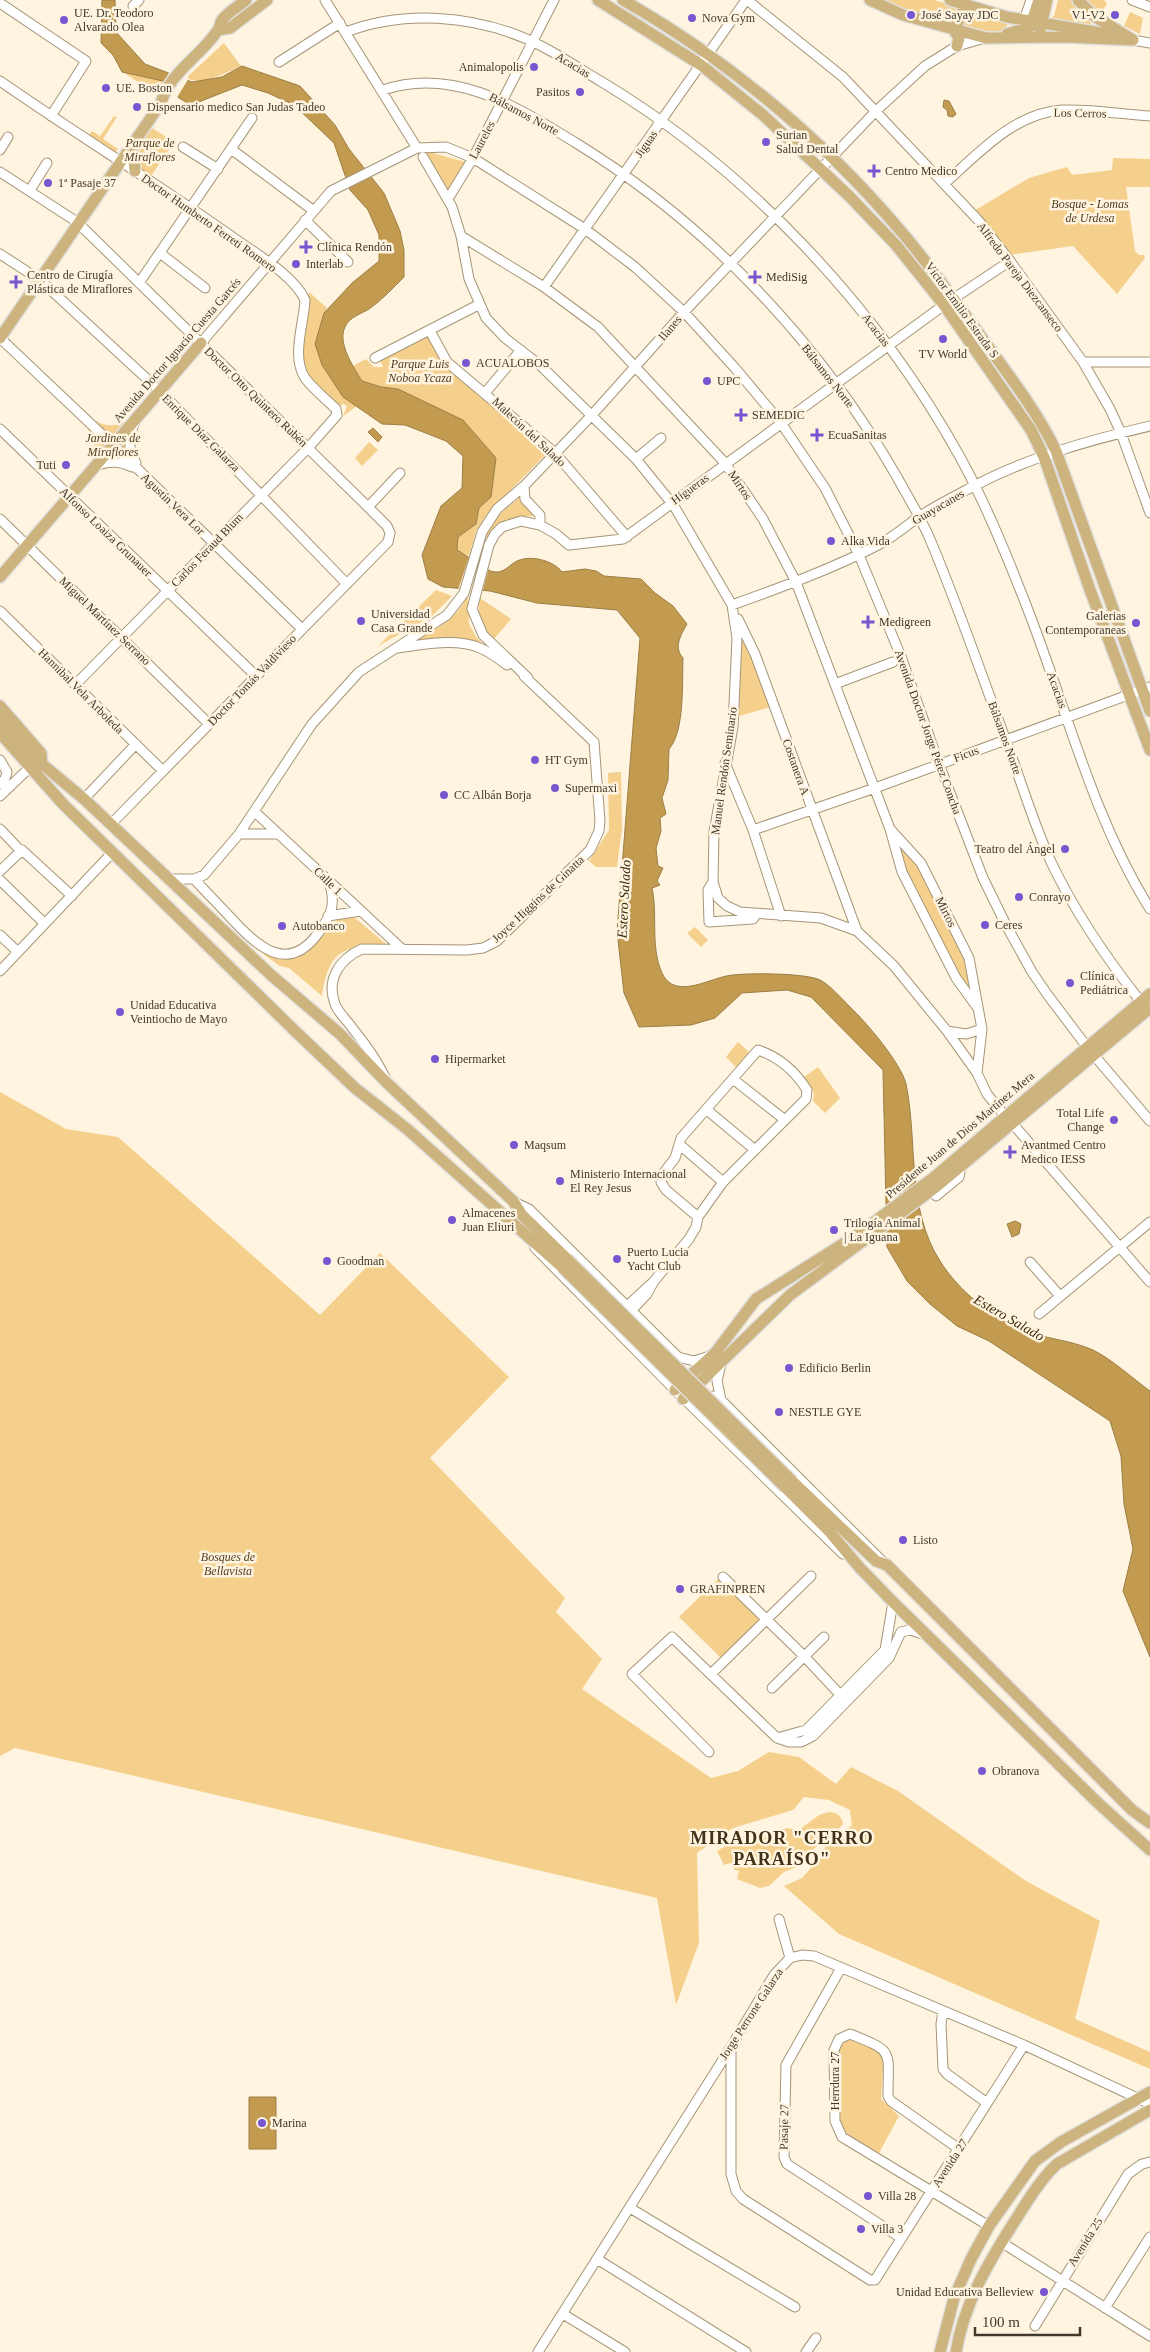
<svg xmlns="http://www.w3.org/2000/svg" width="1150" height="2352" font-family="'Times New Roman',serif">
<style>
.green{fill:#f5d08d}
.water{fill:#c39b50;stroke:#9c7e45}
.pier{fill:#fff4e0}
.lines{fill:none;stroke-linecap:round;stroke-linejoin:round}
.minor-casing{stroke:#a69577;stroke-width:11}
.major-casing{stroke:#e0dfdd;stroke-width:14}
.minor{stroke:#fff;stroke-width:9}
.major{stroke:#cdb37d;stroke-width:11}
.major-bridge-casing{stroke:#e0dfdd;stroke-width:14;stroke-linecap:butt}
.major-bridge{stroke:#cdb37d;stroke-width:11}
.poi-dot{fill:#7757d1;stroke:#fff4e0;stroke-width:2}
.labels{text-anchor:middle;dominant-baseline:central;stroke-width:5;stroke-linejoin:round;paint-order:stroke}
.poi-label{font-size:12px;fill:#40392c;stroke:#fff4e0;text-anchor:start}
.street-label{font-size:12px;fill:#40392c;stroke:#fff4e0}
.park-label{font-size:12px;font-style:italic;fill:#503e1e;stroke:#fff4e0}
.water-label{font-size:14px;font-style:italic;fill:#3b2a08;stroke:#fff4e0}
.district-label{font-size:18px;font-weight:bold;letter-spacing:1px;fill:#423318;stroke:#fff4e0}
</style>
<rect width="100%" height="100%" fill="#fff4e0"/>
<path class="green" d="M881,0h53l75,22 -6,10 -13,2 -83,-23z
M1058,0h13l7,11 18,17 -51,-7 9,-5z
M1082,0h22l3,3 -7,13z
M1130,12l13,6 -3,16 -16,-8z
M224,43l17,23c-15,7 -39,20 -55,12z
M123,72l40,9 -8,13z
M114,116l3,1 -14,22 15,10 -3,4 -26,-18 3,-4 8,5z
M149,126l25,16 -23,34 -12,-8 -3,-23z
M425,151l41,11 -17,30z
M1113,158l37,1v28h-24l9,64 4,4h5l1,3 -28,36 -44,-48 -64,9 -35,-44 55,-33 38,-11 5,8 40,-5z
M309,292l18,16 -12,36c11,25 18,46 42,62l-14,10 4,-10 -4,-2 -3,2 -31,-29 -7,-18z
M429,335l16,27 105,88 -63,64 -11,17 -7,25 -12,-6 1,-13 18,-13 3,-16 12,-11 5,-39 -98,-69 -17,-2 -19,-6 -9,-15 13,-7 8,8h9l-3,-7z
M130,418l9,7 -6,11 2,22 -32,12 -11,-9 2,-18 -6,-14 8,-8c12,7 24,5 34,-3z
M369,442l9,8 -16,16 -7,-8z
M519,498l16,18c-29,0 -33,7 -51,24 5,-18 21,-31 35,-42z
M436,590l16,6 -20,20 -54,30z
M468,595l1,29 7,13 10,10 -43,-8 -28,1c23,-11 42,-22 53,-45z
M480,598l31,21 -17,20c-14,-13 -17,-23 -14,-41z
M740,623l31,84 -32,9z
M621,772l1,57 -5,38h-21l-7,-6 20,-31 -1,-57z
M890,829l31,34 51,94 9,50 -13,-13 -62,-120z
M354,917l32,27c-44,2 -57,7 -64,52l-33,-28 -9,-2 -17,-12 28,2 31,-19 16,-18z
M695,927l13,13 -7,7 -14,-14z
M738,1042l11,10 -13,15 -10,-10z
M818,1067l22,31 -15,15 -12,-12 1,-8 -10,-16z
M0,1092l66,37 52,8 202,178 60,-62 129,124 -79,81 135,140 -9,14 46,47 -20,30 129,89 27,-7 31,-19 30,5 37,27 15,-17 47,24 128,90 74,40 -25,98 75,33v17l-311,-135 -55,-48 18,-8 17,-19 7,-13 26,-21 -2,-15 -21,-10 -25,-3 -11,13 -60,18 -36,25 2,90 -23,62 -19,-107 -642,-150 -15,8z
M718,1579l43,42 -39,38 -43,-42z
M829,1812c8,0 13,4 14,12l-7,8 -7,2 -18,18 -9,13 -18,7 -15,14 -9,2 -23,-9 2,-8 -4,-1 -4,-7 -7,2 -7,-14 14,-8 21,-2 35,-13 12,2 20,-15z
M850,2037l34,17 -3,45 18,17 -21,39 -32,-21 -9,-14 -2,-68 6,-11z"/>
<path class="water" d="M102,0h13l1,32 29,32 47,18 30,-5 20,-11 58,20 35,39 14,24 35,44 16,38 4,19v27c-11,11 -22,23 -35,32 -8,5 -20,8 -24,18 -8,16 9,41 17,54l19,6 17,2 65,31 33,38 -5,39 -12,11 -3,16 -18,13 -1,13c10,5 30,22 38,22 8,1 14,-6 20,-10 14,-8 38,-2 47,10l23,-3 11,2 8,5 37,3 14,14 18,13 14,18c-6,11 -14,23 -4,34 -1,24 2,73 -14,91l-1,31 -6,18 4,16 -6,4 1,13 -5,17 2,18 5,2 -6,13 3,4 -8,3c6,27 -2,58 10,85 13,29 51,3 71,2 17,-2 73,-2 87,5 10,5 22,19 30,27 16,15 51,56 56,77 12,58 0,124 34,177 18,29 50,55 81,68 23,10 50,11 72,21 20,10 39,28 57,41v266l-27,-66 10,-42 -9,-45 -3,-48 -11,-35 -121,-80 -32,-15 -27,-22 -23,-23 -20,-34 -4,-177 -72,-73 -24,-7 -45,3 -27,25 -24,7 -52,2 -15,-34 -7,-62 23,-293 -23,-28 -80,-7 -47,-12 -47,-4 -15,-8 -6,-24 19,-49 21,-18 1,-32 -17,-15 -41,-16 -23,-1 -39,-27 -21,-32 -7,-21 9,-31 28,-30 27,-22v-26l-11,-25 -18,-20 -16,-47 -40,-38 -26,-12 -26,-8 -51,20 -12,-7 -16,-17 -41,-9 -9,-17 -12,-12z
M944,100l5,1 7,13 -3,3 -5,-1 -1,-6 -4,-3z
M373,428l9,9 -4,5 -10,-10z
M1015,1221l6,3 -2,10 -7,3 -5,-13z
M249,2097h27v52h-27z"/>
<path class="pier" d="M170,71l19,7 -13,21 -13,-15z
M470,554l19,13 -7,26 -24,-3z"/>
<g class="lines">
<g class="minor-casing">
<path id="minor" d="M325,0l92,148
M747,0l96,77 135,143 32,41 73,101 27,47 11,24 29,80
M1132,0l18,7
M0,3l86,58 -35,55
M133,6l6,-6
M1022,26l9,-26
M346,32c58,-22 126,-17 183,8 25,11 49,28 73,42 146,88 275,225 358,375 27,49 48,101 68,153 39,100 65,208 122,299
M1133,40l17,3
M279,62l61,-39
M0,81c76,53 155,101 231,155 22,16 63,39 74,64 -1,23 -14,57 0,78 8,11 21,21 31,31l1,6 -29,33 -233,237
M383,90c71,-24 134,17 193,53 132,81 244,200 321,334 12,22 26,44 35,67 30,72 55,146 82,219 12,34 23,69 38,101 24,50 55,95 89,138
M183,147l35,22
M231,149l83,62
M0,150l8,-13
M423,157l29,50 9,29 8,43 17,39 19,20 36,28 95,93 38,47 58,99 5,33 -4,89 -19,105 -1,50 5,16 9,8 13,6 81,6 36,13 37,35 53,65 30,42 10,21 18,22
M0,172l77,50 291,285 19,19 3,7 -2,9 -277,282
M944,184c34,-30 70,-71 118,-74 29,-1 59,4 88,6
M30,190l17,-27
M448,199l25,-41 81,-158
M305,220l43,42
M461,236l83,51 54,40 127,136 38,56 33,63 94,247 12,43 54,106 21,29
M160,253l45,35
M0,254l40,26 120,111 187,193
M139,283l113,-165
M544,287l202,-287
M430,331l17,31 108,91 72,84
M0,338l113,107 189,184
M201,343l130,-152 86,-43 29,-1 27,11 112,71 50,38 49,45 51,56 46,55 44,65 34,67 43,104 37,105 44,114 23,47 26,47 15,22 40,53 63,74
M375,358l105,-54
M1083,362h67
M485,393l36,-43
M134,424c-6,15 -6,24 2,39
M0,429l256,247
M636,459l25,-21
M95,466c14,-5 24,-5 37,1
M524,486l1,13 15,16v10
M368,507l32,-34
M0,519l209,205
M732,605c50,-18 100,-36 148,-61 13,-7 25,-17 37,-26 18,-12 38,-22 57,-32 55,-29 116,-46 176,-60
M0,611l163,160
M738,619l17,35 102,277
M398,648c25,-4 59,-10 82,0 10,4 19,11 27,17
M528,678l-45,-43 -11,-26 17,-64 6,-11 7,-7 19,-6 19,4 16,9 13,11 54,-6 321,-234 66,-44
M835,684l58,-22
M0,760l7,12 -2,7 -5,5
M725,763l28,67 28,86
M0,796l25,-24
M84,799l52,-55
M255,812l147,137
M0,829l20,21
M753,830l122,-42 275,-101
M891,830l30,33 48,95 13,71 -5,44
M239,834h39
M0,871l22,-21 50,46
M170,879h24l10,-4 35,-41 73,-110 47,-52 88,-57 17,-22 18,-61 15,-23 27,-23 68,-71 92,-103 192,-201 49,-45 32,-20 28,-8
M194,879c12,13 25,26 37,39 26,28 57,58 88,14 13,-18 17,-29 10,-50
M0,880l44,43
M713,882l-5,8 1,32 44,-3 2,-3
M328,916l33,-5
M0,935l18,17
M0,971l112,-118
M947,1031l19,3 16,-5
M733,1079l52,41
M386,1080c-8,-19 -20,-35 -33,-51 -5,-8 -15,-16 -18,-25 -9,-24 4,-45 27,-55l105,1 16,-2 14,-7 93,-91 9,-19 1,-10 -6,-79 -70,-66
M707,1110l48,40
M1012,1123l138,159
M679,1144l44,38
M936,1196l23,-19 1,-4 -4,-4
M514,1202l15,7 149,148 16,4 16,-5
M535,1248l140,142 168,164
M1030,1262l30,34
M626,1307l26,-24
M631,1311l16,-17 7,-13 35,-42 7,-12 2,-10 25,-35 83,-83 1,-9c-12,-19 -28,-33 -49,-40l-77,88 -6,20 -13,17 -1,7 5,8 32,27
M1039,1314l111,-92
M721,1364l-4,17 4,19
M704,1398l9,-2 8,4 165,165
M723,1577l81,79 40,43
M711,1674l100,-98
M772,1688l52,-51
M777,1738l29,-8 79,-80 8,-48
M709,1752l-77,-78 40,-37 105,101 12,4h12l12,-6 76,-78 12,-26 9,-2 16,5
M779,1919l11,39
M841,1968l-55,97 -2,92 3,7 114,74
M943,2011l-2,13 2,45 4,5 40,29
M731,2047v127l5,17 7,8 127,81h5l149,-235
M959,2149l-68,-48 -3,-5c0,-47 7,-44 -38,-62l-11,5 -5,11 1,71 7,16 147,89
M630,2208l165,99
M1001,2242l149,94
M597,2259l149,93
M1105,2308l45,-71
M563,2314l62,38
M1035,2326l93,-152 14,-10 8,-2
M538,2352l193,-305 43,-72 16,-17 12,-3 12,1 210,89 126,59
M806,2352l10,-14"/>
</g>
<g class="major-casing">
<path id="major" d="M598,0l103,65 62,50 86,81 47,49 48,60 87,125 13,27 46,133 60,160
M623,0c103,59 199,138 276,229 28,32 53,68 78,102 28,40 58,76 79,120l94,260
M870,0l33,15 83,23 79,-1 68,3
M950,0l57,17 100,17
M1078,0l16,16 39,24
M218,30l12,-2 37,-28
M954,30l12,-25
M954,30l5,8 -2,8
M1040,30l7,-30
M1007,34l23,-7 9,-27
M132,143l3,28
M0,338l161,-235c8,-30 40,-47 57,-73 2,-3 2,-7 4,-10 6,-8 17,-14 24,-20
M0,577l201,-234
M0,706l41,47 1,12
M0,720l30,34 54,45 187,176 69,59 47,49 126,118 9,14 45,44
M0,733l63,71 232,227 60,57 52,41 155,138
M675,1390l41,-38 40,-53 98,-62 78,-58 218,-185
M683,1399l107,-104 147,-109 213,-178
M792,1481l84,80 11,4 245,245 18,13
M785,1487l44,44 31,37 33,34 206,202 51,46
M940,2352l14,-54 17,-39 18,-33 46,-65 26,-19 89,-50
M956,2352c8,-50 35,-94 62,-136 12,-19 23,-37 39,-52l93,-54"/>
</g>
<use href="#minor" class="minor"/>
<use href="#major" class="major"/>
<g class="major-bridge-casing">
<path id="major-bridge" d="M567,1259l225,222
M562,1267l223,220"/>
</g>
<use href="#major-bridge" class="major-bridge"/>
</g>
<g class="poi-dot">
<circle cx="911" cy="15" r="5"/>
<circle cx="1115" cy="15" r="5"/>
<circle cx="692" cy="18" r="5"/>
<circle cx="64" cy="20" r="5"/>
<circle cx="534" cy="67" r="5"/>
<circle cx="106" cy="88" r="5"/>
<circle cx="580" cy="92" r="5"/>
<circle cx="137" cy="107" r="5"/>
<circle cx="766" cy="142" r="5"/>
<path d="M871.5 163.5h5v5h5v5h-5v5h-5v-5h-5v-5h5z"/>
<circle cx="48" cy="183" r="5"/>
<path d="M303.5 239.5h5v5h5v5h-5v5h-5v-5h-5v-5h5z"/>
<circle cx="296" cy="264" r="5"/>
<path d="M752.5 269.5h5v5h5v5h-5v5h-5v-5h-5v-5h5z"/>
<path d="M13.5 274.5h5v5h5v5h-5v5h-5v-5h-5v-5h5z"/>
<circle cx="943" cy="339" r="5"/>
<circle cx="466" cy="363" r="5"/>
<circle cx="707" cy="381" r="5"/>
<path d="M738.5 407.5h5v5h5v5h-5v5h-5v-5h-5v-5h5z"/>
<path d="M814.5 427.5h5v5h5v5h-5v5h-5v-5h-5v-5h5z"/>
<circle cx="66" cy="465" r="5"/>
<circle cx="831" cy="541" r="5"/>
<circle cx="361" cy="621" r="5"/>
<path d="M865.5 614.5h5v5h5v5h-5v5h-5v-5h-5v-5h5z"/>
<circle cx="1136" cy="623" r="5"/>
<circle cx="535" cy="760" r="5"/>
<circle cx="555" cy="788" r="5"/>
<circle cx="444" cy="795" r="5"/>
<circle cx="1065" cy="849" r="5"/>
<circle cx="1019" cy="897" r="5"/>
<circle cx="985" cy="925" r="5"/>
<circle cx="282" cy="926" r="5"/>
<circle cx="1070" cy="983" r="5"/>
<circle cx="120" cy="1012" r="5"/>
<circle cx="435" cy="1059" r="5"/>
<circle cx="1114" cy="1120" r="5"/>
<circle cx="514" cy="1145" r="5"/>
<path d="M1007.5 1144.5h5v5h5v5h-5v5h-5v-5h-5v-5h5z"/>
<circle cx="560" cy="1181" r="5"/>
<circle cx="452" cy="1220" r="5"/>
<circle cx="834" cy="1230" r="5"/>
<circle cx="617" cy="1259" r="5"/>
<circle cx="327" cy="1261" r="5"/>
<circle cx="789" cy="1368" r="5"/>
<circle cx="779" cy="1412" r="5"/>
<circle cx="903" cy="1540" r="5"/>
<circle cx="680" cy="1589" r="5"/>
<circle cx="982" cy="1771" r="5"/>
<circle cx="262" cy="2123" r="5"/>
<circle cx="868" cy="2196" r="5"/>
<circle cx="861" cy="2229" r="5"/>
<circle cx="1044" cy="2292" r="5"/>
</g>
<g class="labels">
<g class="poi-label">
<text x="74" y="13">UE. Dr. Teodoro<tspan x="74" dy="14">Alvarado Olea</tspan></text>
<text x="921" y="15">José Sayay JDC</text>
<text x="1105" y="15" text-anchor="end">V1-V2</text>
<text x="702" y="18">Nova Gym</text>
<text x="524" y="67" text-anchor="end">Animalopolis</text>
<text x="116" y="88">UE. Boston</text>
<text x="570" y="92" text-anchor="end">Pasitos</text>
<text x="147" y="107">Dispensario medico San Judas Tadeo</text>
<text x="776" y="135">Surian<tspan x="776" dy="14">Salud Dental</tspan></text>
<text x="885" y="171">Centro Medico</text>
<text x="58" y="183">1ª Pasaje 37</text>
<text x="317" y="247">Clínica Rendón</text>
<text x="306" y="264">Interlab</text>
<text x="27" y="275">Centro de Cirugía<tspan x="27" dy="14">Plástica de Miraflores</tspan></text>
<text x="766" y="277">MediSig</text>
<text x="943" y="354" text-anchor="middle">TV World</text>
<text x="476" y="363">ACUALOBOS</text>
<text x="717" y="381">UPC</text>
<text x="752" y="415">SEMEDIC</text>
<text x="828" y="435">EcuaSanitas</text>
<text x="56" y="465" text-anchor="end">Tuti</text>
<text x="841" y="541">Alka Vida</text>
<text x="371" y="614">Universidad<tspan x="371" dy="14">Casa Grande</tspan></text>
<text x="1126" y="616" text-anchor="end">Galerias<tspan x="1126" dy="14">Contemporaneas</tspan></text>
<text x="879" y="622">Medigreen</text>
<text x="545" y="760">HT Gym</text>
<text x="565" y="788">Supermaxi</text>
<text x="454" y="795">CC Albán Borja</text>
<text x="1055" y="849" text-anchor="end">Teatro del Ángel</text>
<text x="1029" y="897">Conrayo</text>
<text x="995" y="925">Ceres</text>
<text x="292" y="926">Autobanco</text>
<text x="1080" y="976">Clínica<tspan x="1080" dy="14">Pediátrica</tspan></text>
<text x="130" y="1005">Unidad Educativa<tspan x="130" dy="14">Veintiocho de Mayo</tspan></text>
<text x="445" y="1059">Hipermarket</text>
<text x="1104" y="1113" text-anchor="end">Total Life<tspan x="1104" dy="14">Change</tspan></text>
<text x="524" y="1145">Maqsum</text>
<text x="1021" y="1145">Avantmed Centro<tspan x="1021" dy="14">Medico IESS</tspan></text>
<text x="570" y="1174">Ministerio Internacional<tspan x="570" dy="14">El Rey Jesus</tspan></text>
<text x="462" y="1213">Almacenes<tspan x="462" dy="14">Juan Eliuri</tspan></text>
<text x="844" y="1223">Trilogía Animal<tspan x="844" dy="14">| La Iguana</tspan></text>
<text x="627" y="1252">Puerto Lucia<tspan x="627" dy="14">Yacht Club</tspan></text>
<text x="337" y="1261">Goodman</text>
<text x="799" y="1368">Edificio Berlin</text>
<text x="789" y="1412">NESTLE GYE</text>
<text x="913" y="1540">Listo</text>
<text x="690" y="1589">GRAFINPREN</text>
<text x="992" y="1771">Obranova</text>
<text x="272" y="2123">Marina</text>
<text x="878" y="2196">Villa 28</text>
<text x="871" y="2229">Villa 3</text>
<text x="1034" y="2292" text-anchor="end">Unidad Educativa Belleview</text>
</g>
<g class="street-label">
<text transform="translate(573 65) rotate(31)">Acacias</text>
<text transform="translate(1080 113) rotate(1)">Los Cerros</text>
<text transform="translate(524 114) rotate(28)">Bálsamos Norte</text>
<text transform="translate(482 140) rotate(-62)">Laureles</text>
<text transform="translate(646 144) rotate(-55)">Jiguas</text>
<text transform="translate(209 223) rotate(35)">Doctor Humberto Ferreti Romero</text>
<text transform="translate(1020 277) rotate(53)">Alfredo Pareja Diezcanseco</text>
<text transform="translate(962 310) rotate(54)">Víctor Emilio Estrada S</text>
<text transform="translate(670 328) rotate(-49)">Ilanes</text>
<text transform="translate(876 330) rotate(53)">Acacias</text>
<text transform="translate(177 350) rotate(-49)">Avenida Doctor Ignacio Cuesta Garcés</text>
<text transform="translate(828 376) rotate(52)">Bálsamos Norte</text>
<text transform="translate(256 397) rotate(44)">Doctor Otto Quintero Rubén</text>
<text transform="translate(529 432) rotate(43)">Malecón del Salado</text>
<text transform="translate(201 433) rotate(45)">Enrique Díaz Galarza</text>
<text transform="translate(740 485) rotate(56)">Mirtos</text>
<text transform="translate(690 489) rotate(-36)">Higueras</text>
<text transform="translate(173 504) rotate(44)">Agustín Vera Lor</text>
<text transform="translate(938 507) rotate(-30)">Guayacanes</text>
<text transform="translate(106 532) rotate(44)">Alfonso Loaiza Grunauer</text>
<text transform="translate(207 550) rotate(-46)">Carlos Feraud Blum</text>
<text transform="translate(105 621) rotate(44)">Miguel Martínez Serrano</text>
<text transform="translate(252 680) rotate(-46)">Doctor Tomás Valdivieso</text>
<text transform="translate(1057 690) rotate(70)">Acacias</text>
<text transform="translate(81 691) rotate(45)">Hannibal Vela Arboleda</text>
<text transform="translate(928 732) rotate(70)">Avenida Doctor Jorge Pérez Concha</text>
<text transform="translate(1005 738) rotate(70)">Bálsamos Norte</text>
<text transform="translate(966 754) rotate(-20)">Ficus</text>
<text transform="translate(796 767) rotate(70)">Costanera A</text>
<text transform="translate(724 771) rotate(-82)">Manuel Rendón Seminario</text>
<text transform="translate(328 881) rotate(44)">Calle 1</text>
<text transform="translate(538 899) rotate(-43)">Joyce Higgins de Ginatta</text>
<text transform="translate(946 912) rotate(63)">Mirtos</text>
<text transform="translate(960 1135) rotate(-40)">Presidente Juan de Dios Martínez Mera</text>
<text transform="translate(751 2014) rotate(-57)">Jorge Perrone Galarza</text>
<text transform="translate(835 2081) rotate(-90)">Herrdura 27</text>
<text transform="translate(784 2127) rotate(-89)">Pasaje 27</text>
<text transform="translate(950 2163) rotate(-57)">Avenida 27</text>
<text transform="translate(1085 2242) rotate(-58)">Avenida 25</text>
</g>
<g class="park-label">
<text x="150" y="143">Parque de<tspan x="150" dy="14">Miraflores</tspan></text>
<text x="1090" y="204">Bosque - Lomas<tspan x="1090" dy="14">de Urdesa</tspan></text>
<text x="420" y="364">Parque Luis<tspan x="420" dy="14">Noboa Ycaza</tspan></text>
<text x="113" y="438">Jardines de<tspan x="113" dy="14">Miraflores</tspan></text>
<text x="228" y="1557">Bosques de<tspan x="228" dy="14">Bellavista</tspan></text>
</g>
<g class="water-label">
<text transform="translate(624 899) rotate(-87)">Estero Salado</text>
<text transform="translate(1009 1318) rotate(30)">Estero Salado</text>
</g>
<g class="district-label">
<text x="782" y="1838">MIRADOR "CERRO<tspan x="782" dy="21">PARAÍSO"</tspan></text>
</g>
</g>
<path d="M975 2327v8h105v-8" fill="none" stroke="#40392c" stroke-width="2.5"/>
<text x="982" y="2327" font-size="15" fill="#40392c" stroke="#fff4e0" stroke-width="4" paint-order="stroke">100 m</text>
</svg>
